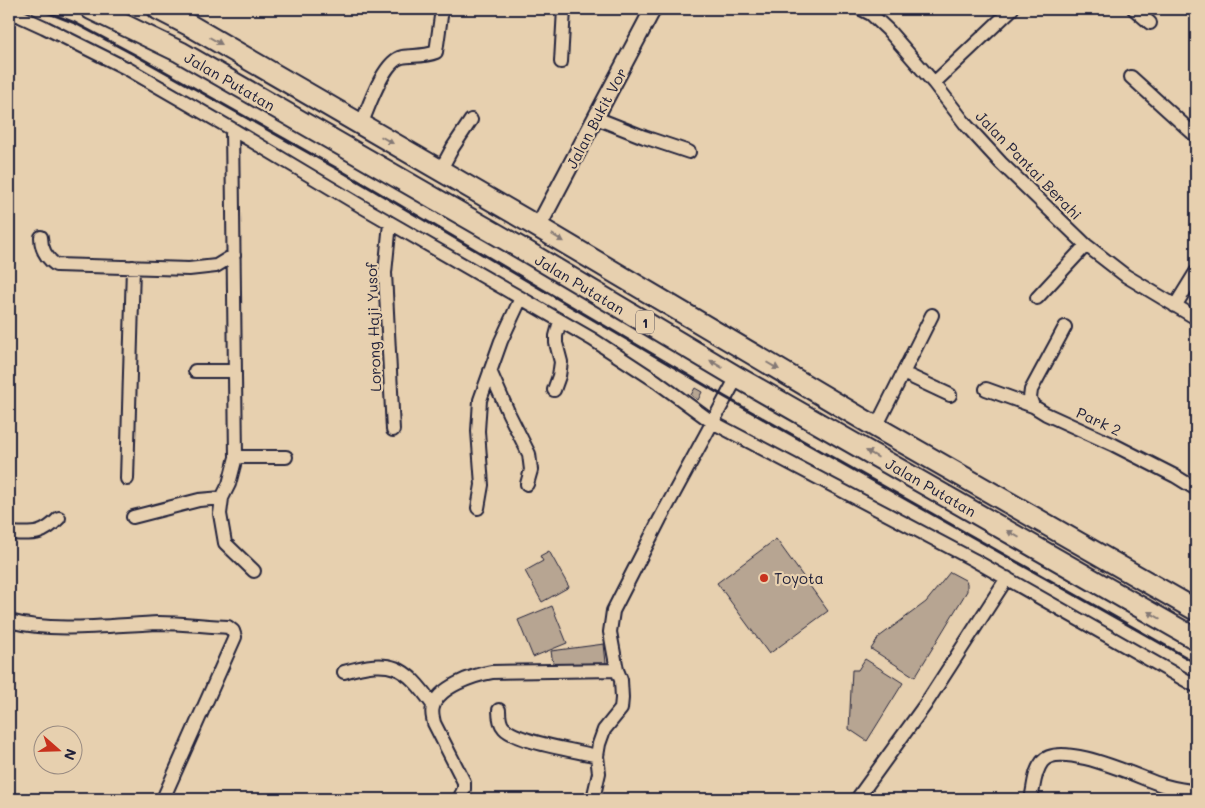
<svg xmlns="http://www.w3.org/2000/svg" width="1205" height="808" font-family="Mali,sans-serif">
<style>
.building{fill:#b7a592;stroke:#22223b}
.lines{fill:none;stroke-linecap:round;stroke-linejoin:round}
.minor-casing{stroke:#22223b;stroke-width:16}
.tertiary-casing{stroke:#22223b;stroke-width:19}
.trunk-casing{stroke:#22223b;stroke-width:24}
.minor{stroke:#e7d0af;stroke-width:12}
.tertiary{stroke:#e7d0af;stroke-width:15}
.trunk{stroke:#e7d0af;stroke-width:20}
.rail{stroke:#22223b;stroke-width:3}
.oneway{fill:#847975}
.poi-dot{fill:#c8321e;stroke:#e7d0af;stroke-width:2}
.labels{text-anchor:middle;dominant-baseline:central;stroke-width:4.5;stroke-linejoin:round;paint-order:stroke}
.shield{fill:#e7d0af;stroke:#5d565e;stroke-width:1}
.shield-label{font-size:14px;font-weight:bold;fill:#22223b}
.street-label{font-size:15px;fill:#22223b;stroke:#e7d0af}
.poi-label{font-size:15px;fill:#22223b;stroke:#e7d0af;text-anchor:start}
</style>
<rect width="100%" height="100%" fill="#e7d0af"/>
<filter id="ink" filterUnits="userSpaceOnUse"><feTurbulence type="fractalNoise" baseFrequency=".02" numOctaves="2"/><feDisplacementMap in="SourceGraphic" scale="10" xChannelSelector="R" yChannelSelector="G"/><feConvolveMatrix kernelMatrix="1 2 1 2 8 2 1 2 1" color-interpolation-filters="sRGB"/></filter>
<g filter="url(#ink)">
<path class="building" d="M695,388l7,4 -4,8 -7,-5z
M776,539l52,72 -59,43 -52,-71z
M549,551l20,36 -27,15 -17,-31 18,-10 -3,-5z
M950,572l15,8 2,3v8l-52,86 -44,-28 8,-12 47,-35z
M552,606l15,37 -34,14 -15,-37z
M604,644l2,19 -52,7 -3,-19z
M865,659l38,24 -36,58 -18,-12 3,-59h6z"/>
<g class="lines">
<g class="minor-casing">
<path id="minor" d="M861,9l10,5 17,16 46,53 33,43 34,37 85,82 40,31 70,42
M1134,9l16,14
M9,11l35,16 84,42 104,60 129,77 231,133 64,42 56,41 262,138 222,126
M561,62l3,-53
M1131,77l65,59
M934,83l78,-74
M596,118l48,19 45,15
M361,125c7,-16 22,-64 41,-68 11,-2 22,0 34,-5l6,-43
M232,129l4,328 -7,27 -7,14 -2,16 5,29 29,28
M440,171l13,-24 18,-27
M390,223l-5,50 8,157
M41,237c0,12 5,21 15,28l133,4 27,-3 18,-11
M1037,298l49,-53
M1175,306l21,-34
M195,371h40
M490,371l19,43 20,40 2,16 -4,14
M903,373l47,22
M986,389l47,17 13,8 68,31 61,31 21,13
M554,390l5,-14 2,-14 -5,-19v-7l4,-15
M1033,406l-3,-8 1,-8 34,-63
M876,427l56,-112
M236,457h50
M127,479l6,-212
M478,508l4,-23 -4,-54 2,-31 21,-59 20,-43
M133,517l66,-17 23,-2
M9,533c24,1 33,3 50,-15
M9,621c45,12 103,4 150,2 22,0 46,3 69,4l5,4 2,6 -72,162
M344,672c47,-14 61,-7 89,33
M499,710c0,7 1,14 5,18 12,14 74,23 93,28
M459,799l5,-10v-7l-30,-59c-1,-6 -3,-10 -1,-16 5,-20 41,-32 59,-35l125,-2
M593,799l6,-26 -2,-17 2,-12 5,-14 17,-21 1,-11 -1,-18 -4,-10 -7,-38 3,-21 47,-92 77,-142
M857,799l68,-94 82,-127
M1031,799c3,-12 3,-27 11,-37 17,-23 98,16 120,23 11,3 23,6 34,6"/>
</g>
<g class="tertiary-casing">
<path id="tertiary" d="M538,227l115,-218"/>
</g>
<g class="trunk-casing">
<path id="trunk" d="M91,9l89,43 344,198 213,127 459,262
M158,9l33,17 347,201 338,200 320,183"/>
</g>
<use href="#minor" class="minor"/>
<use href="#tertiary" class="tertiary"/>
<use href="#trunk" class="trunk"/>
<path class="rail" d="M39,9l36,14 62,33 206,116 382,225 471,266"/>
</g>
<defs><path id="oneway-solid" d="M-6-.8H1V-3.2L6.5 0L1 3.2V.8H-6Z" transform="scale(1.25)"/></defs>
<g class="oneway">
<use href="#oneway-solid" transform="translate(216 41) rotate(30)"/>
<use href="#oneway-solid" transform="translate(387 140) rotate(30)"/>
<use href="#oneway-solid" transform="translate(558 238) rotate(31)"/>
<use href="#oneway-solid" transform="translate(716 364) rotate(-149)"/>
<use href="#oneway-solid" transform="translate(773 366) rotate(30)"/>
<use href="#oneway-solid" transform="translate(872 454) rotate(-150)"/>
<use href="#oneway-solid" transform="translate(1013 534) rotate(-150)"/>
<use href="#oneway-solid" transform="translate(1154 615) rotate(-150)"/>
</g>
</g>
<circle class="poi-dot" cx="764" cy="578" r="5"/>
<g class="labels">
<rect class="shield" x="636" y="310.5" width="18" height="23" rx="4"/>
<g class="shield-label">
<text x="645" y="322">1</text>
</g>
<g class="street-label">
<text transform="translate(230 81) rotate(30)">Jalan Putatan</text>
<text transform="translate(596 118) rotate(-62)">Jalan Bukit Vor</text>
<text transform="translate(1029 165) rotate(46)">Jalan Pantai Berahi</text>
<text transform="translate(580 284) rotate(31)">Jalan Putatan</text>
<text transform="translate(373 327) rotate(-92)">Lorong Haji Yusof</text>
<text transform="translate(1099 421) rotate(25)">Park 2</text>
<text transform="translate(931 487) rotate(30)">Jalan Putatan</text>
</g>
<g class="poi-label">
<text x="774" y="578">Toyota</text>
</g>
</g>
<rect width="1205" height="808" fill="none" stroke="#e7d0af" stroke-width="30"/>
<rect x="15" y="15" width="1175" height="778" fill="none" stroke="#22223b" stroke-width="2" filter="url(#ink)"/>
<g transform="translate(58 750) rotate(110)"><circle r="24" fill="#e7d0af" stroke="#988a81"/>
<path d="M0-4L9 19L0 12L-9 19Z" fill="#c8321e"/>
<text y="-8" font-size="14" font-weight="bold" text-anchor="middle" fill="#22223b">N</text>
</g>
</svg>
